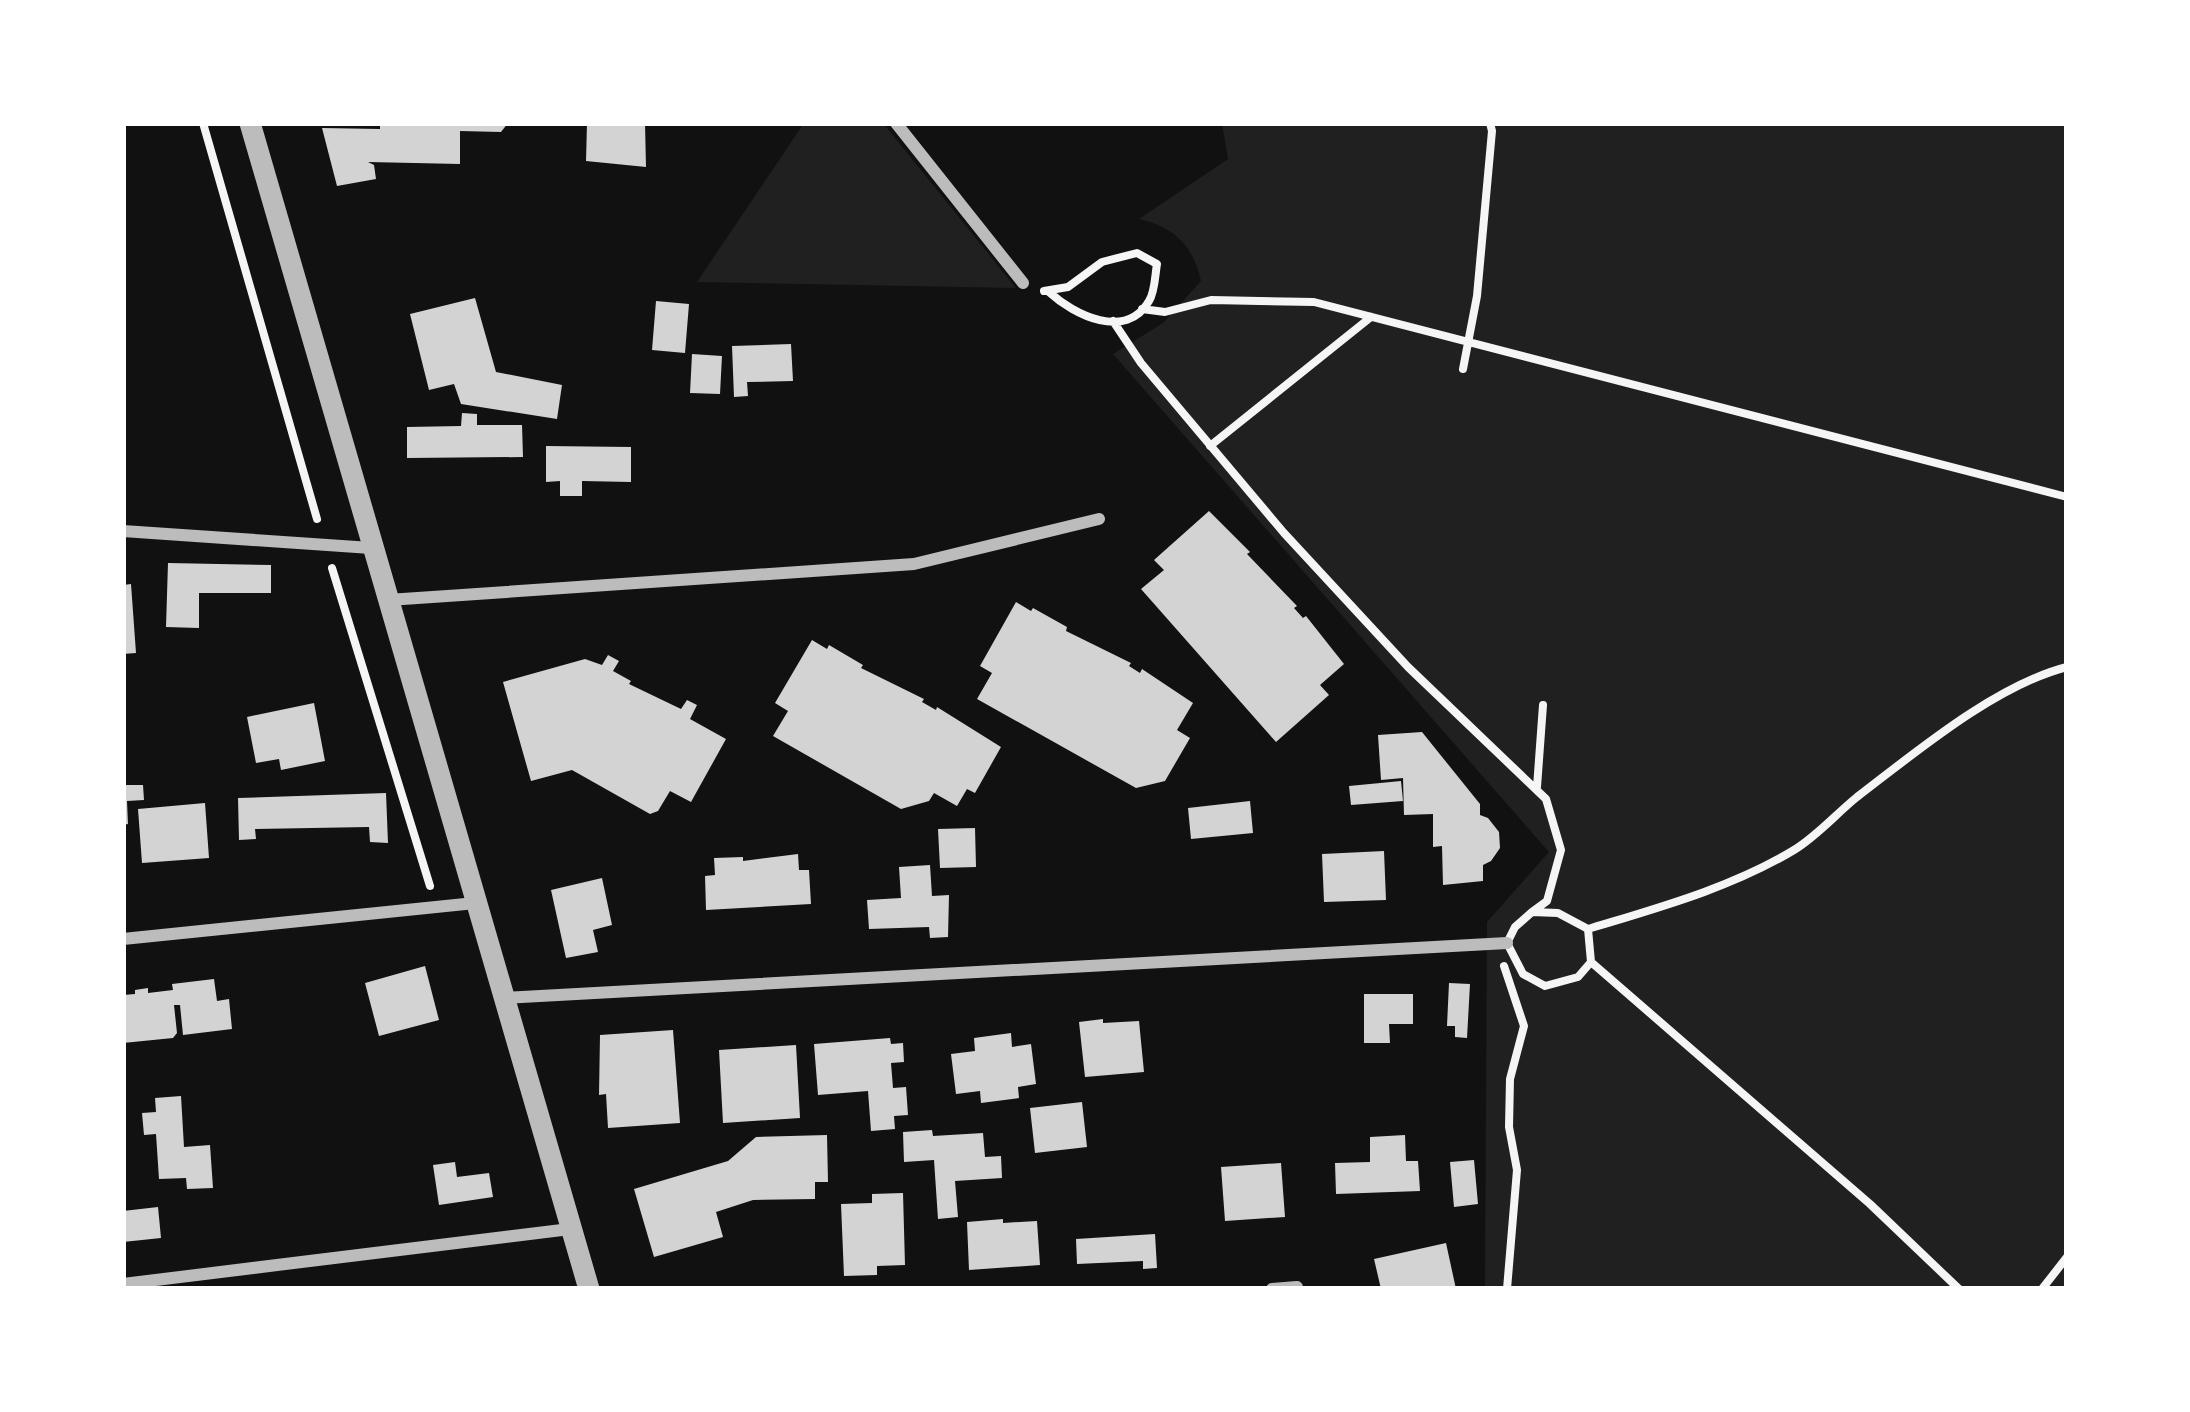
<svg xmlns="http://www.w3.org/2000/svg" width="2190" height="1412" font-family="Signika,sans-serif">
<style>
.green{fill:#202020}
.building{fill:#d3d3d3}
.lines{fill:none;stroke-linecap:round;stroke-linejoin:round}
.path{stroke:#f5f5f5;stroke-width:8}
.minor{stroke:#bcbcbc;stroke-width:12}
.tertiary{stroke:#bcbcbc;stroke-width:21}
</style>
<rect width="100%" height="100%" fill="#111"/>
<path class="green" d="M804,123h79l133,165 -319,-6z
M1222,123h845v1166h-582l2,-367 62,-70 -436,-498 50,-31 38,-42c-8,-35 -26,-54 -62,-62l89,-60z"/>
<path class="building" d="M380,123h128l-7,9 -41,-1v33l-92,-2 6,3 2,14 -39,7 -15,-58 58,1z
M587,123h58l1,44 -60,-6z
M475,298l21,74 66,13 -5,34 -96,-15 -7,-20 -25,6 -19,-76z
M656,301l33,3 -4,49 -33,-3z
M791,344l2,37 -46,1 1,14 -14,1 -2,-51z
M692,354l30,2 -2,38 -30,-1z
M462,413l15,1v11h45l1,32 -116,1v-31l54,-1z
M546,446l85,1v35l-49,-1v15h-22v-15l-14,1z
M1209,511l41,41 -3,2 50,52 -3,2 9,10 3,-2 38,48 -24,21 9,10 -53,47 -135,-153 23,-19 -10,-10z
M168,563l103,2v28h-72v35l-33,-1z
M131,584l5,69 -13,1v-69z
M1016,602l15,9 2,-3 34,19 -1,4 65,32 -2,3 11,7 2,-4 51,34 -16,27 13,8 -25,43 -29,7 -159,-89 15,-26 -12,-7z
M812,640l15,9 2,-4 34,20 -2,3 63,31 -2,3 14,8 1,-3 64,40 -26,46 -8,-4 -10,17 -23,-13 -5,8 -28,8 -128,-73 15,-25 -13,-8z
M608,655l11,6 -6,10 18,10 -2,3 52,25 6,-9 10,5 -7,14 36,20 -35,63 -21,-11 -12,20 -8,3 -78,-44 -41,11 -28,-99 82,-23 17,6z
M314,703l11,58 -44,9 -2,-11 -23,4 -9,-46z
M1422,732l58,72v11l8,3 11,14 1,16 -9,13 -8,4v16l-40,4 -1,-39 -9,1v-33l-29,1 -1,-37 -22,2 -3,-45z
M1401,781l2,20 -52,4 -2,-19z
M123,785h20l1,15 -17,1 1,23 -5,1z
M386,793l2,50 -18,-1 -1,-15 -114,2 1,10 -17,1 -1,-42z
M1250,801l3,32 -62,6 -3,-31z
M205,803l4,55 -67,5 -4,-54z
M975,828l1,39 -36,1 -2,-39z
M1384,851l2,49 -62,2 -2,-48z
M798,854l1,16h10l2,34 -105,6 -1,-34 10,-1 -1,-17 29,-1v4z
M930,865l2,31 17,-1 -1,42 -18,1 -1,-11 -60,2 -2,-29 34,-2 -2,-31z
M602,878l10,47 -19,5 5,22 -32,6 -15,-68z
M425,966l14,54 -60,16 -14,-53z
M214,979l3,22 12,-2 3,30 -49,6 -3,-30h-6l3,28 -4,5 -50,5v-48l12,-1v-4l13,-2v5l25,-3 -1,-6z
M1449,983l21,1 -3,54 -12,-1v-11h-8z
M1364,994h49v30h-24l1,19h-26z
M1103,1019v4l36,-2 5,51 -59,5 -6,-55z
M673,1030l7,93 -72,5 -2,-34 -7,1 1,-60z
M1011,1033l1,14 19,-3 5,40 -18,3 1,11 -38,5 -1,-12 -24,3 -5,-40 24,-3 -1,-13z
M890,1038l1,6 12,-1 1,19 -13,1 2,25 13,-1 2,28 -14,1 1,13 -24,2 -3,-40 -50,4 -4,-51z
M796,1045l4,73 -77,5 -4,-73z
M181,1096l3,51 26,-2 3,43 -26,1 -1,-11 -27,1 -3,-45 -12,1 -2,-22 14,-1 -1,-14z
M1082,1102l5,45 -52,6 -5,-45z
M932,1130l1,6 50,-3 2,24 16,-1 1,22 -47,3 3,36 -20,2 -4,-59 -30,2 -1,-30z
M827,1135l1,47h-13v17l-62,1 -37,12 7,25 -69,20 -20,-68 94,-28 28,-24z
M1405,1135l1,26h12l2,30 -84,3 -1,-31 35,-1v-25z
M1474,1160l4,44 -24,3 -4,-45z
M455,1162l2,15 32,-4 4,24 -54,8 -6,-40z
M1281,1163l4,54 -60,4 -4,-54z
M903,1193l2,72 -28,1v9l-33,1 -3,-72 31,-1v-9z
M158,1207l3,31 -38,4v-31z
M1003,1219v4l34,-2 3,44 -71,5 -2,-48z
M1155,1234l2,34 -14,1v-8l-66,3 -1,-25z
M1446,1243l10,46h-75l-7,-30z"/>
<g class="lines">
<path class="path" d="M203,123l114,396
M1044,291l24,-4 34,-25 35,-9 20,11c-2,11 -2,28 -8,37 -23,40 -75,14 -100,-9
M1142,309l23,3 46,-12 103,2 753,195
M1113,321l28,42 143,170 124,134 138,132 15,51 -14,51 -15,11
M1463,369l14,-73 15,-165 -2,-8
M1210,446l161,-129
M332,568l98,318
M1537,787l6,-82
M1532,912l26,1 30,16 3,33 -13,15 -33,9 -22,-12 -16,-31 8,-16z
M1588,929c69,-21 143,-41 206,-79 23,-14 42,-36 63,-53 59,-45 139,-112 210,-130
M1591,962l279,242 89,85
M1504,966l20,60 -14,53 -1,48 8,43 -10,119
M2042,1289l25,-32"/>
<path class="minor" d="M896,123l127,160
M123,531l248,17
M388,600l526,-36 185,-45
M123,939l352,-36
M504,998l1003,-55
M123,1284l447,-55
M1272,1289l25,-2"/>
<path class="tertiary" d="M250,123l339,1166"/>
</g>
<rect width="2190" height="1412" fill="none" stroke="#ffffff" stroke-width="252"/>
</svg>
